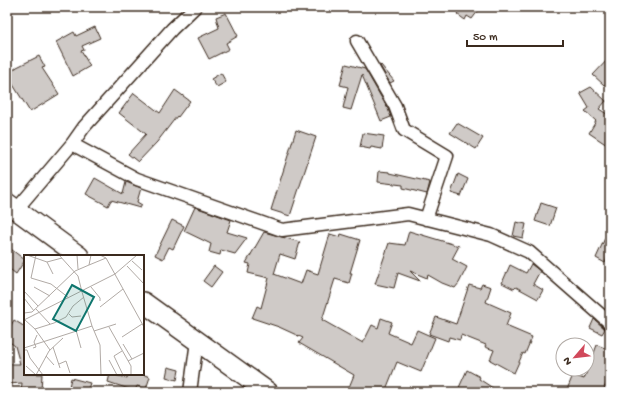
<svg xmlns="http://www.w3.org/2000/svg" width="617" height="399" font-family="'Gochi Hand',sans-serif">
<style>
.building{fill:#cfcac7;stroke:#3b2a1e}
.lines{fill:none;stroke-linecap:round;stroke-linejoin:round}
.minor-casing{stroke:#3b2a1e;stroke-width:15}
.primary-casing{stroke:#3b2a1e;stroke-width:22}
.minor{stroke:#fff;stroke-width:12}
.primary{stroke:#fff;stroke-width:19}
.inset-road{fill:none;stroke:#b1aaa5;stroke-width:1}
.view{fill:#0f766e;fill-opacity:0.15;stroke:#0f766e;stroke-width:2}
.inset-edge{fill:none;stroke:#3b2a1e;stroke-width:2}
</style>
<rect width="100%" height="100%" fill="#fff"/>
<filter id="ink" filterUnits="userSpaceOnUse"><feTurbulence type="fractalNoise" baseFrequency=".025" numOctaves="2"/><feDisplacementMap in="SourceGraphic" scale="8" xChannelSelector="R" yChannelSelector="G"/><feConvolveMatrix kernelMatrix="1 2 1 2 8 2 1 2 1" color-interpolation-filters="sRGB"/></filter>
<g filter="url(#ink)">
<path class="building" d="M455,7h26l-9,12 -5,-3 -2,4 -8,-6 3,-4z
M226,13l12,23 -12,7 3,6 -20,10 -11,-21 21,-10 -3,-11z
M95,27l5,11 -18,8 2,4 -3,1 9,15 -17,10 -17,-34 18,-10 2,4z
M39,56l6,11 -3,1 17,26 -29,18 -18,-29 -5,3v-11l10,-8z
M610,57v22l-6,6 -11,-10z
M346,64l19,5 23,40 3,8 -10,4 -19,-46 -11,35 -8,-2 5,-21 -8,-2z
M381,65l13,16 -4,2 -10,-17z
M221,73l5,9 -9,5 -6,-8z
M591,87l15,14 -7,8 11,7v31l-21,-14 7,-12 -11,-10 4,-3 -9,-15z
M175,90l15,11 -12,16 -1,-1 -20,26 -19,20 -10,-8 18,-20 -27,-21 15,-20 26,20z
M457,123l26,15 -7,11 -26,-16z
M296,130l20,7 -26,79 -19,-6z
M363,133l21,3 -2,13 -11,-2 -1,2 -10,-2z
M379,171l11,1v1l40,9 -3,12 -24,-6v-3l-25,-3z
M458,174l10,5 -7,17 -10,-3z
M95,178l28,16 3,-12 15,6 -4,14 5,3 -2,3 -29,-8 -3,6 -22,-12z
M541,203l15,5 -6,18 -15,-5z
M195,207l36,13 -4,12 20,6 -12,16 -14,-4 -1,5 -11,-3 2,-8 -27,-13z
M172,220l12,6 -11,23 -4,-2 -6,12 -8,-4z
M516,222l10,2 -3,14 -10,-2z
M610,227v25l-5,11 -9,-5z
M409,231l50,15 -7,13 15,8 -8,16 -4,5 -13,-5 -14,-8 -1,3 -17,-7 10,10 -22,-8 -4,15 -19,-4 14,-41 16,2z
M264,232l36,10 -5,17 -15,-5 -6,20 27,10 5,-14 12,4 12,-40 10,3 1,-3 19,6 -10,33h2l-3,10 -14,-4 -13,41 41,23 9,-18 6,3 3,-10 11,4 -4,11 23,10 6,-13 18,8 -14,34 -24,-10 -12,30h-38l7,-17 -55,-32 4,-5 -24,-11 -27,-9 5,-12 4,2 8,-30 -21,-5 2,-9 -4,-1z
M7,246l18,14 -9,14 -9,-7z
M531,264l9,7 -7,13 10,6 -5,9 -22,-12 -2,2 -12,-6 8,-18 16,8z
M214,266l8,6 -11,15 -8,-6z
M482,284l9,3 -5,15 25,11 -5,13 26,11 -7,17 -2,-1 -9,20 -24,-13 4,-10 -9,-3 1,-2 -25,-10 -1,5 -11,-3 -1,4 -19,-7 7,-17 20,7 13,-39 11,3z
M594,319l11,10 -3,5 -12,-6z
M14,320l11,7v47h17l-1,18h-20l1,-9 -15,1v-20h13l-5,-18 -8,-6v-8z
M597,345l13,5v23l-7,19h-37l7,-17 11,4z
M168,367l11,3 -2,10 -11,-3z
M467,370l13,7 -1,2 20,13h-42z
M110,374l17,4 1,-4h14l8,3 -4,12 -9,-3 -2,5 -27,-9z
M71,378l19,5 -3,9 -19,-1z"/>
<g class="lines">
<g class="minor-casing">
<path id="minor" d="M357,41l38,65 9,24 43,26 -21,63
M72,144l65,35 145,51 126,-16 83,21 38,17 81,71
M16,210l56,-66 12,-17 88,-98 23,-22
M190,392l7,-51"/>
</g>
<g class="primary-casing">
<path id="primary" d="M7,203l72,53
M143,302l125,90"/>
</g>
<use href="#minor" class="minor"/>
<use href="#primary" class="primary"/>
</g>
</g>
<g transform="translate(24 255)">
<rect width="120" height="120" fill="#fff"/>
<path class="inset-road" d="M3,0l20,7 15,-4M12,0l-5,23 20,6 18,14M35,0l19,21 4,16M53,0l1,14M76,0l6,3 38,69M108,6l10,9M23,7l6,12M65,10l17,-7M103,11l17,18M10,32l16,9M67,32l9,11v3M0,36l14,15M0,43l10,13M76,52l23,-18M12,54l14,15M0,58l8,-1 43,-41 14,-6 2,-10M45,59l3,3 9,-1M0,65l91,-46 22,-19M1,65l10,9 19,-6 12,-6 7,-11 11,-9M68,71l8,19 1,30M85,72l22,39v9M11,74l15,21M52,75l5,18M70,76l22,-7M98,82l20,-13M99,89l9,15M29,92l7,21M0,93l68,-22 -10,-34M9,93l3,-1 -2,-5 3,-7M0,95h3l3,8 13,17M98,96l-8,5 9,19M22,101l8,9M85,105l8,15M104,106l16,-8M35,109l7,-3 4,12M2,111l10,9 13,-24 14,-13"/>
<path class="view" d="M48,30l22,12 -18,34 -23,-12z"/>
<rect width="120" height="120" class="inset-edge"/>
</g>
<rect width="617" height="399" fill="none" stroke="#fff" stroke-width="24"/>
<rect x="12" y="12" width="593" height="375" fill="none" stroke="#3b2a1e" stroke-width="1.5" filter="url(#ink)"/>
<g transform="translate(575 357) rotate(242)"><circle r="19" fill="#ffffff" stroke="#b1aaa5"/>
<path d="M0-3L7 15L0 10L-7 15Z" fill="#d1495b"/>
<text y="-6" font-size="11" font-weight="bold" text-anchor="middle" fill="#3b2a1e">N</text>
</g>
<path d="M467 40v6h96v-6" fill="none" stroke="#3b2a1e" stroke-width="2"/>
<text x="473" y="40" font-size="12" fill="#3b2a1e" stroke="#ffffff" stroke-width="3" paint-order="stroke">50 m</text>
</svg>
